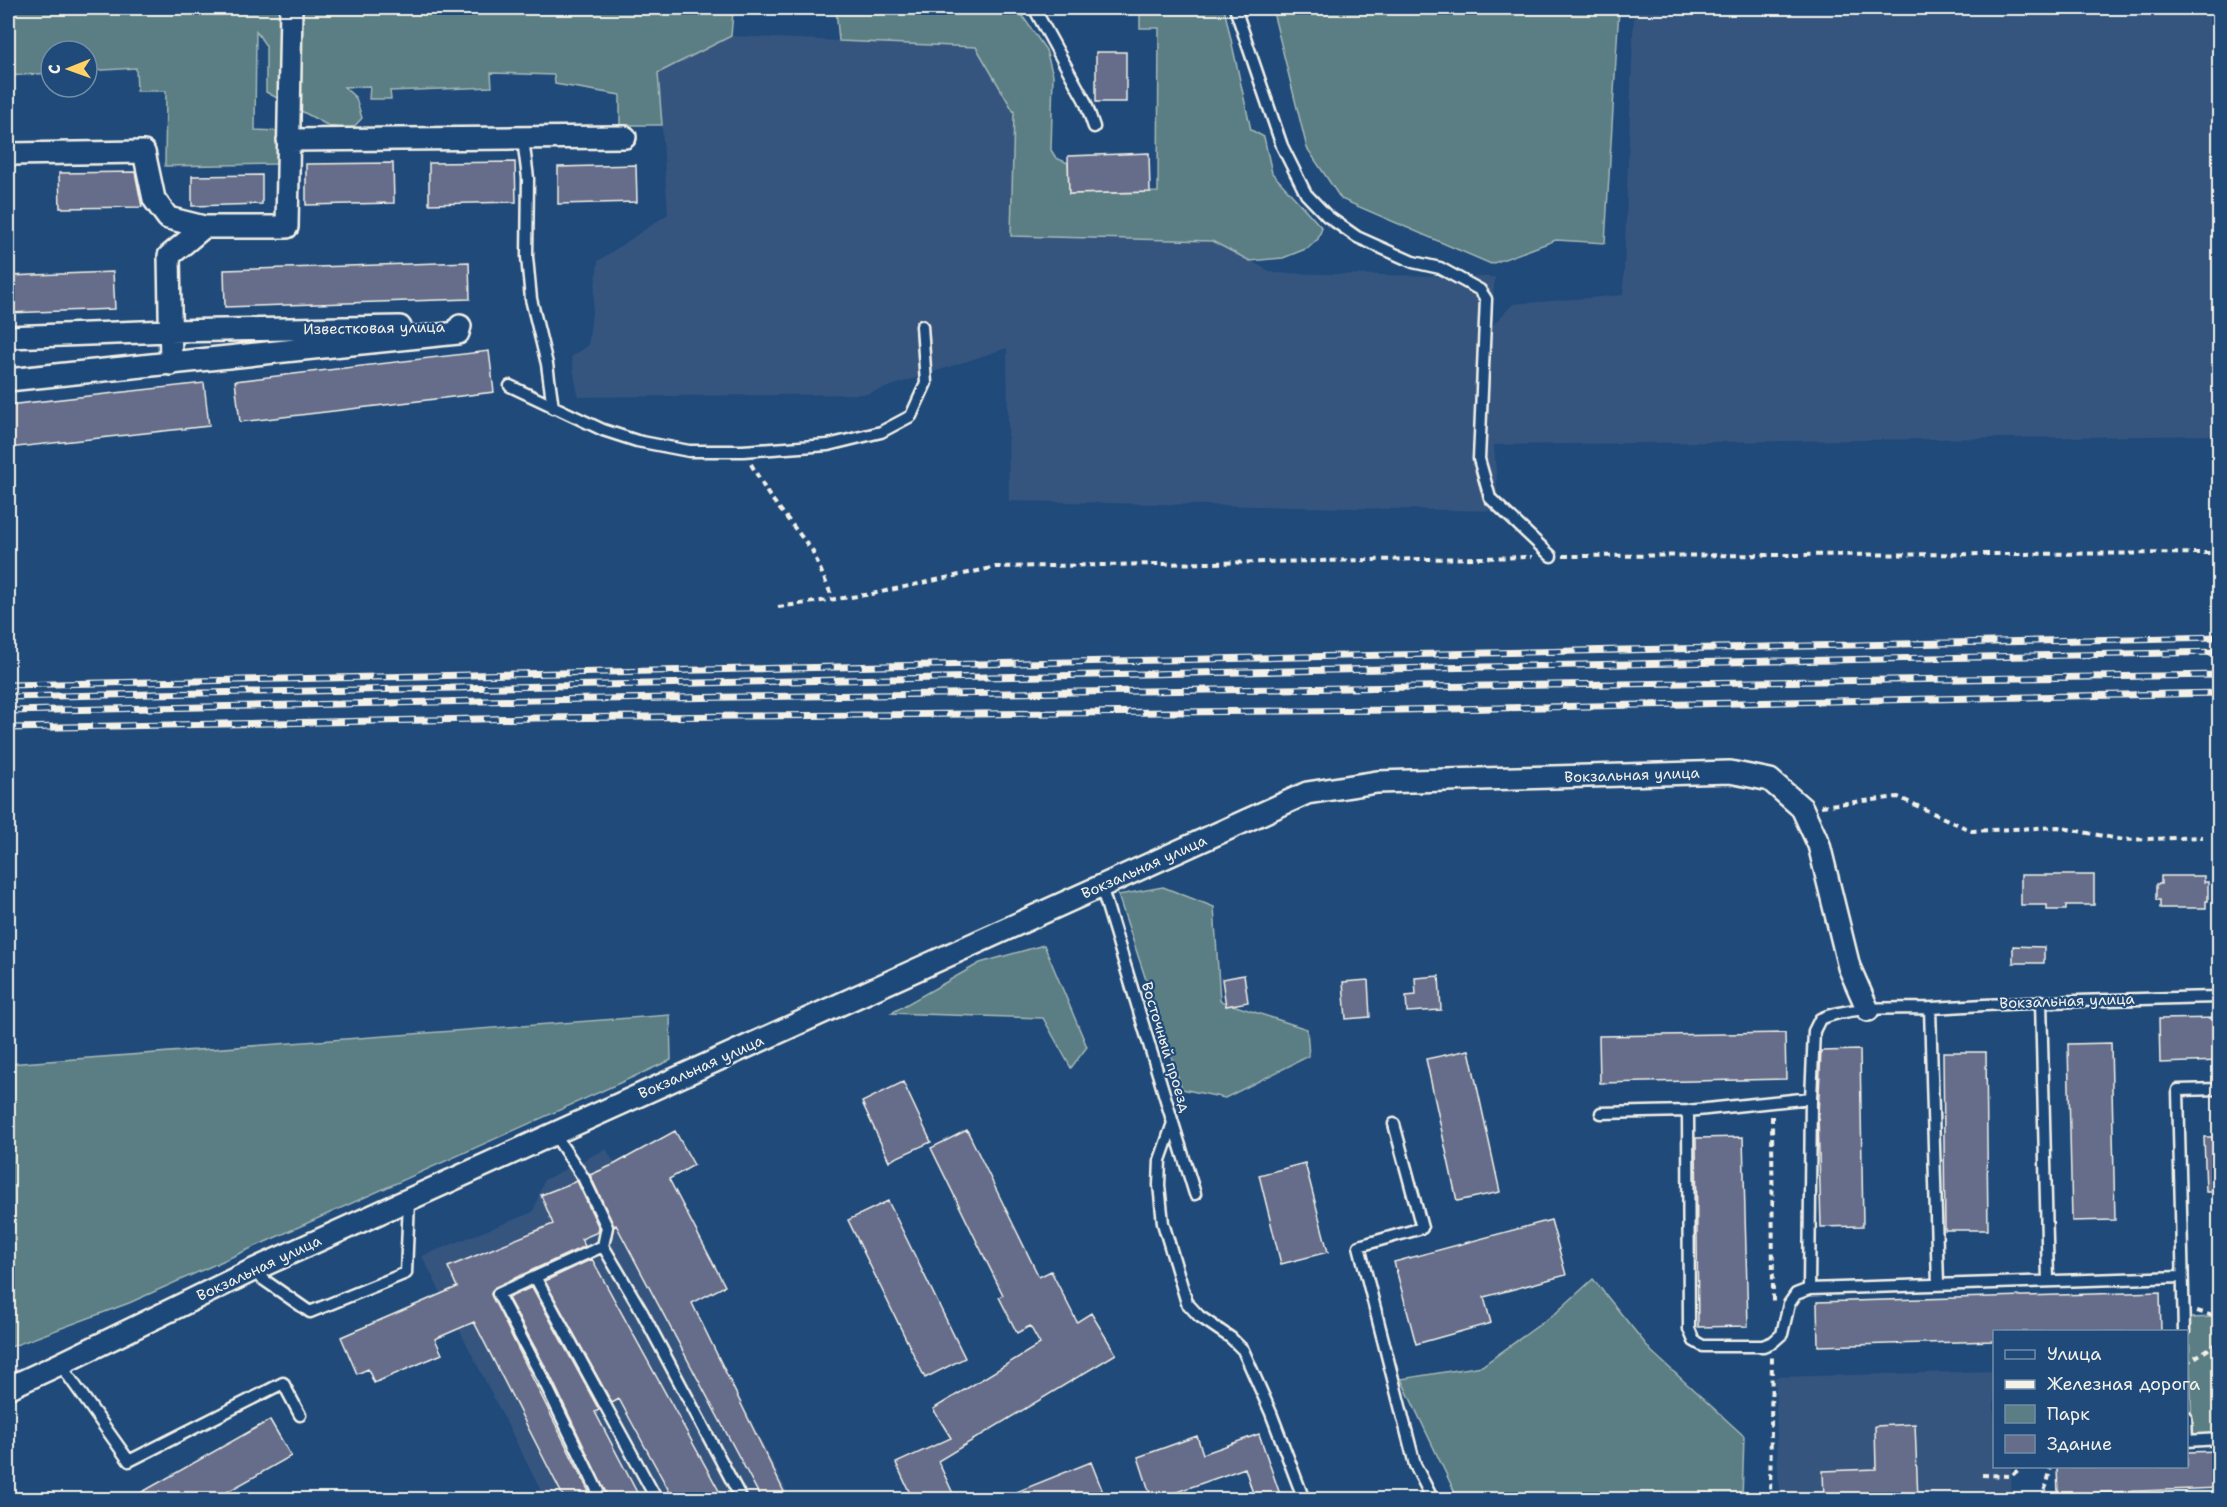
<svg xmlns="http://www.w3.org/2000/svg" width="2227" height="1507" font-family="'Shantell Sans',sans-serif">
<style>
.built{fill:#34547f}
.green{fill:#5a7e83;stroke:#a7b8b6;stroke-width:1.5}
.building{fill:#666d8a;stroke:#f4f1e8;stroke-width:1.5}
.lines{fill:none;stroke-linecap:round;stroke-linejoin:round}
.lane-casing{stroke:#f4f1e8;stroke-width:15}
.street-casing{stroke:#f4f1e8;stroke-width:26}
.path{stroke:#f4f1e8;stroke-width:4;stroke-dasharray:6 4.5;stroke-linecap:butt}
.lane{stroke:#1f4a7a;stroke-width:10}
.street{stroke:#1f4a7a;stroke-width:21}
.rail-casing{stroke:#f4f1e8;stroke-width:7}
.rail{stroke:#1f4a7a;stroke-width:4.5;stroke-dasharray:14;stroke-linecap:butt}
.labels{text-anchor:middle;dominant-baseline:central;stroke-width:4.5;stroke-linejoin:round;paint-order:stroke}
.street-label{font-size:15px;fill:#f4f1e8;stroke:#1f4a7a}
</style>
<rect width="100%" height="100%" fill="#1f4a7a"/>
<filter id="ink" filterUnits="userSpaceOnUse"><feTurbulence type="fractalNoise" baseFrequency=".0167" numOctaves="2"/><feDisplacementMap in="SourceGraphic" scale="12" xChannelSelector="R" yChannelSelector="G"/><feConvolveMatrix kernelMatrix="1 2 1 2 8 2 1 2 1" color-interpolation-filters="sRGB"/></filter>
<g filter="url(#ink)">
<path class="built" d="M1634,8h585v427l-725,10 5,66 -490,-10 -2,-153 -140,46 -289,3 -7,-40 17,-11 10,-85 70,-47 -10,-141 73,-37 245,11 38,65 -3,124 201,5 62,32 221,4 -5,51 23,-24 110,-9z
M606,1149l30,49 56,105 99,196h-246l-123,-243 111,-44 11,-32z
M1994,1371v95l17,1 1,32h-233l-4,-122z"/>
<path class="green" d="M8,8h1009l29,42 7,25 -2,75 5,8 12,5 1,31 89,-2 1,-164h-19v-20h84l27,122 13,7 8,36 50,55 -4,11 -10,9 -25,10 -33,3 -38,-20 -201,-5 3,-124 -38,-65 -137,-6 -3,-32 -103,3 -2,24 -73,37 4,52h-42v-30l-65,-11 -1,-9 -63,-2 1,14 -102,4 1,8h-22l1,-13 -26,1 12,11 6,20 -11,12 -22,-4 -63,-34v-46l-10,-15 -1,99 22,1v33l-112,2 1,-75h-29l-1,-23 -49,3v-20h-36v22l-43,3z
M1272,8h347l-14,235 -49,-3 -65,24 -150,-65 -34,-51z
M1163,887l51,20 6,94 87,28 2,27 -84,42 -43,-9 -64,-194z
M1044,945l43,102 -16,21 -28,-50 -152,-5 89,-50z
M670,1015l1,45 -542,243 -121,45v-284z
M1593,1279l59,73 92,84 -2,63h-284l-57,-120 81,-13 75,-54z
M2219,1317v117l-27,1 -3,-117z"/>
<path class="building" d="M1096,52h30v50h-30z
M1149,153l1,39 -81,2 -1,-38z
M515,162l1,40 -87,2v-41z
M393,163l1,40 -88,2v-41z
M636,165l1,37 -79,2v-37z
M135,172l7,35 -82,1 -1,-35z
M262,175v29l-70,2v-30z
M469,262l1,37 -245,8 -1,-37z
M113,272l2,37 -107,4v-37z
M489,351l5,41 -254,30 -5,-41z
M204,383l5,43 -201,22v-43z
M2021,875h73v30h-28v5h-19v-5h-26z
M2161,876h43v6h4v19h-2v7h-46v-8h-4v-16h5z
M2013,946l31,1v16h-31z
M1244,975l4,27 -22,4 -4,-27z
M1439,976l2,34 -34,2 -1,-16 10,-1 -1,-17z
M1368,980l2,37 -24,2 -3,-37z
M2220,1018v43l-60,2 -1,-44z
M1785,1033l1,46 -186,4 -1,-47z
M2111,1043l4,177 -43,1 -4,-177z
M1469,1050l31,142 -43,9 -31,-142z
M1860,1050l3,176 -42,1 -3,-112 3,-64z
M1943,1052h43l2,178h-43z
M903,1082l28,60 -42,19 -27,-59z
M967,1130l72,147 12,-6 26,51 14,-9 25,41 -178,107 18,39h-43l-17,-37 55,-25 -18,-29 107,-65 -10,-18 -13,7 -18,-36 4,-2 -72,-147z
M675,1131l19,34 -25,14 56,107 -33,17 96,197h-26l-146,-275 -2,1 -24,-51 25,-11z
M1743,1137l5,189 -50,1 -2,-189z
M2204,1137h16v55h-14z
M1305,1163l23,89 -47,12 -22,-89z
M577,1181l22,47 -1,4 -17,7 4,7 -90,41 -4,7 102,206h-28l-91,-178 -39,17 7,15 -68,29 -6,-14 -11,5 -16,-37 116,-50 -9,-20 105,-43 -12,-29z
M888,1201l77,157 -40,20 -77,-158z
M1551,1220l15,55 -82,22 7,26 -75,21 -22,-82z
M592,1259l132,241h-50l-55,-101 -7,4 -67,-122z
M532,1287l67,123 -4,2 46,88h-32l-59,-125 -42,-77z
M2160,1292l1,40h-166v9l-177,5 -1,-44z
M270,1420l21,36 -78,44h-85z
M1915,1424l3,76h-94l-1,-29 53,-2 -1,-43z
M1259,1434l23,66h-27l-10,-32 -71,25 2,7h-24l-14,-43 59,-21 6,18z
M2220,1451v37l-162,6 -1,-27h130v-15z
M1091,1462l15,38h-107v-1z"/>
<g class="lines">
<g class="lane-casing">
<path id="lane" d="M1034,8l51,93 9,26
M1235,8l47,138 24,48 21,22 30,21 56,25 27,6 40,22 6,9 -7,160 11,39 61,58
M523,139l5,39 -1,79 4,42 16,65 6,44
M510,386l93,44 34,11 52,10h54l85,-6 53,-13 30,-16 15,-33 -4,-57
M1101,886l72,237 -13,37 -1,25 4,38 24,80 12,13 32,22 12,12 28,63 33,87
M2041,1001l7,279
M1930,1008l8,277
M1601,1113l87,-2
M1173,1123l22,71
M1394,1124l28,104 -63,18 56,219 18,35
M554,1134l29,43 24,50 -4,19
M251,1271l59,41 96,-39 3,-73
M535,1277l122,223
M2182,1277l-373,12 2,-191 3,-67 6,-12c31,-14 78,-10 112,-11 96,-6 192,-9 288,-11
M1809,1289l-13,5 -7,10 -7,30 -9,8 -10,4h-60l-9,-5 -5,-12 -1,-218 123,-13
M2184,1332l-6,-242 42,-1
M60,1364l69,97 154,-78 17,32
M2186,1417l1,24
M2186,1441l34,-2
M602,1500l-59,-121 -45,-85 105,-48 39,66 100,188"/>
</g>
<g class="street-casing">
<path id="street" d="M288,140l337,-3
M8,154l136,-2 10,47 14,19 36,9
M8,337l161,-6 231,-4
M171,364l-2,-108 35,-29h83l4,-219
M8,380l450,-47 2,-7
M8,1388l52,-24 191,-93 1056,-478 70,-11 353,-10 40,8 32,28 17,37 30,122 19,43"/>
</g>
<path class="path" d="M751,464l17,30 44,56 21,49
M1563,556l657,-3
M778,607l94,-13 124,-27 536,-10
M1821,806l77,-9 74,34 86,-4 65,13 80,-3
M1772,1116l1,188
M2197,1311l23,7
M2186,1363l34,-21
M1982,1475l29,1 12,-10
M1770,1500l2,-144
M2040,1500l7,-16 4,-18"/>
<use href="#lane" class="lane"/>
<use href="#street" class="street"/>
<g class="rail-casing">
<path id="rail" d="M8,685l2212,-48
M8,697l2212,-45
M8,711l525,-11 1687,-25
M8,728l527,-10 865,-8 820,-17"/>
</g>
<use href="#rail" class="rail"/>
</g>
</g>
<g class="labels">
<g class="street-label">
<text transform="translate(374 328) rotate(-1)">Известковая улица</text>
<text transform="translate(1632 775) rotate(-2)">Вокзальная улица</text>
<text transform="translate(1144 867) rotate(-24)">Вокзальная улица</text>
<text transform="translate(2067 1001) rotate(-2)">Вокзальная улица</text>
<text transform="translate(1166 1047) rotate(73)">Восточный проезд</text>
<text transform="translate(701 1067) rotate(-24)">Вокзальная улица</text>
<text transform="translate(259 1268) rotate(-25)">Вокзальная улица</text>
</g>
</g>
<rect width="2227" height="1507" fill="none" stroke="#1f4a7a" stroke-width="30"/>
<rect x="15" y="15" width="2197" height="1477" fill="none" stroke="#f4f1e8" stroke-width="2" filter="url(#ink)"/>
<rect x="1993" y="1330" width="195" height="138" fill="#1f4a7a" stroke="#748da6" stroke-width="1.5"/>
<rect x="2005" y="1350" width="30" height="9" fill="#1f4a7a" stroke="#748da6" stroke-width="1.5"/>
<text x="2047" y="1360" font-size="18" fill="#f4f1e8">Улица</text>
<rect x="2005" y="1380" width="30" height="9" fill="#f4f1e8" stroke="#748da6" stroke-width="1.5"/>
<text x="2047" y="1390" font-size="18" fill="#f4f1e8">Железная дорога</text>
<rect x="2005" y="1405" width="30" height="18" fill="#5a7e83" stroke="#748da6" stroke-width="1.5"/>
<text x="2047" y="1420" font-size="18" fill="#f4f1e8">Парк</text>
<rect x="2005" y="1435" width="30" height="18" fill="#666d8a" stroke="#748da6" stroke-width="1.5"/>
<text x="2047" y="1450" font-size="18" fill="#f4f1e8">Здание</text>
<g transform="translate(69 69) rotate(269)"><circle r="28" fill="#1f4a7a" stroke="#748da6" stroke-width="1.5"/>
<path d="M0-4.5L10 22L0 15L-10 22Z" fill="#ffd166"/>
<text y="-9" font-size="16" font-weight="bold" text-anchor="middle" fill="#f4f1e8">С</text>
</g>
</svg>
